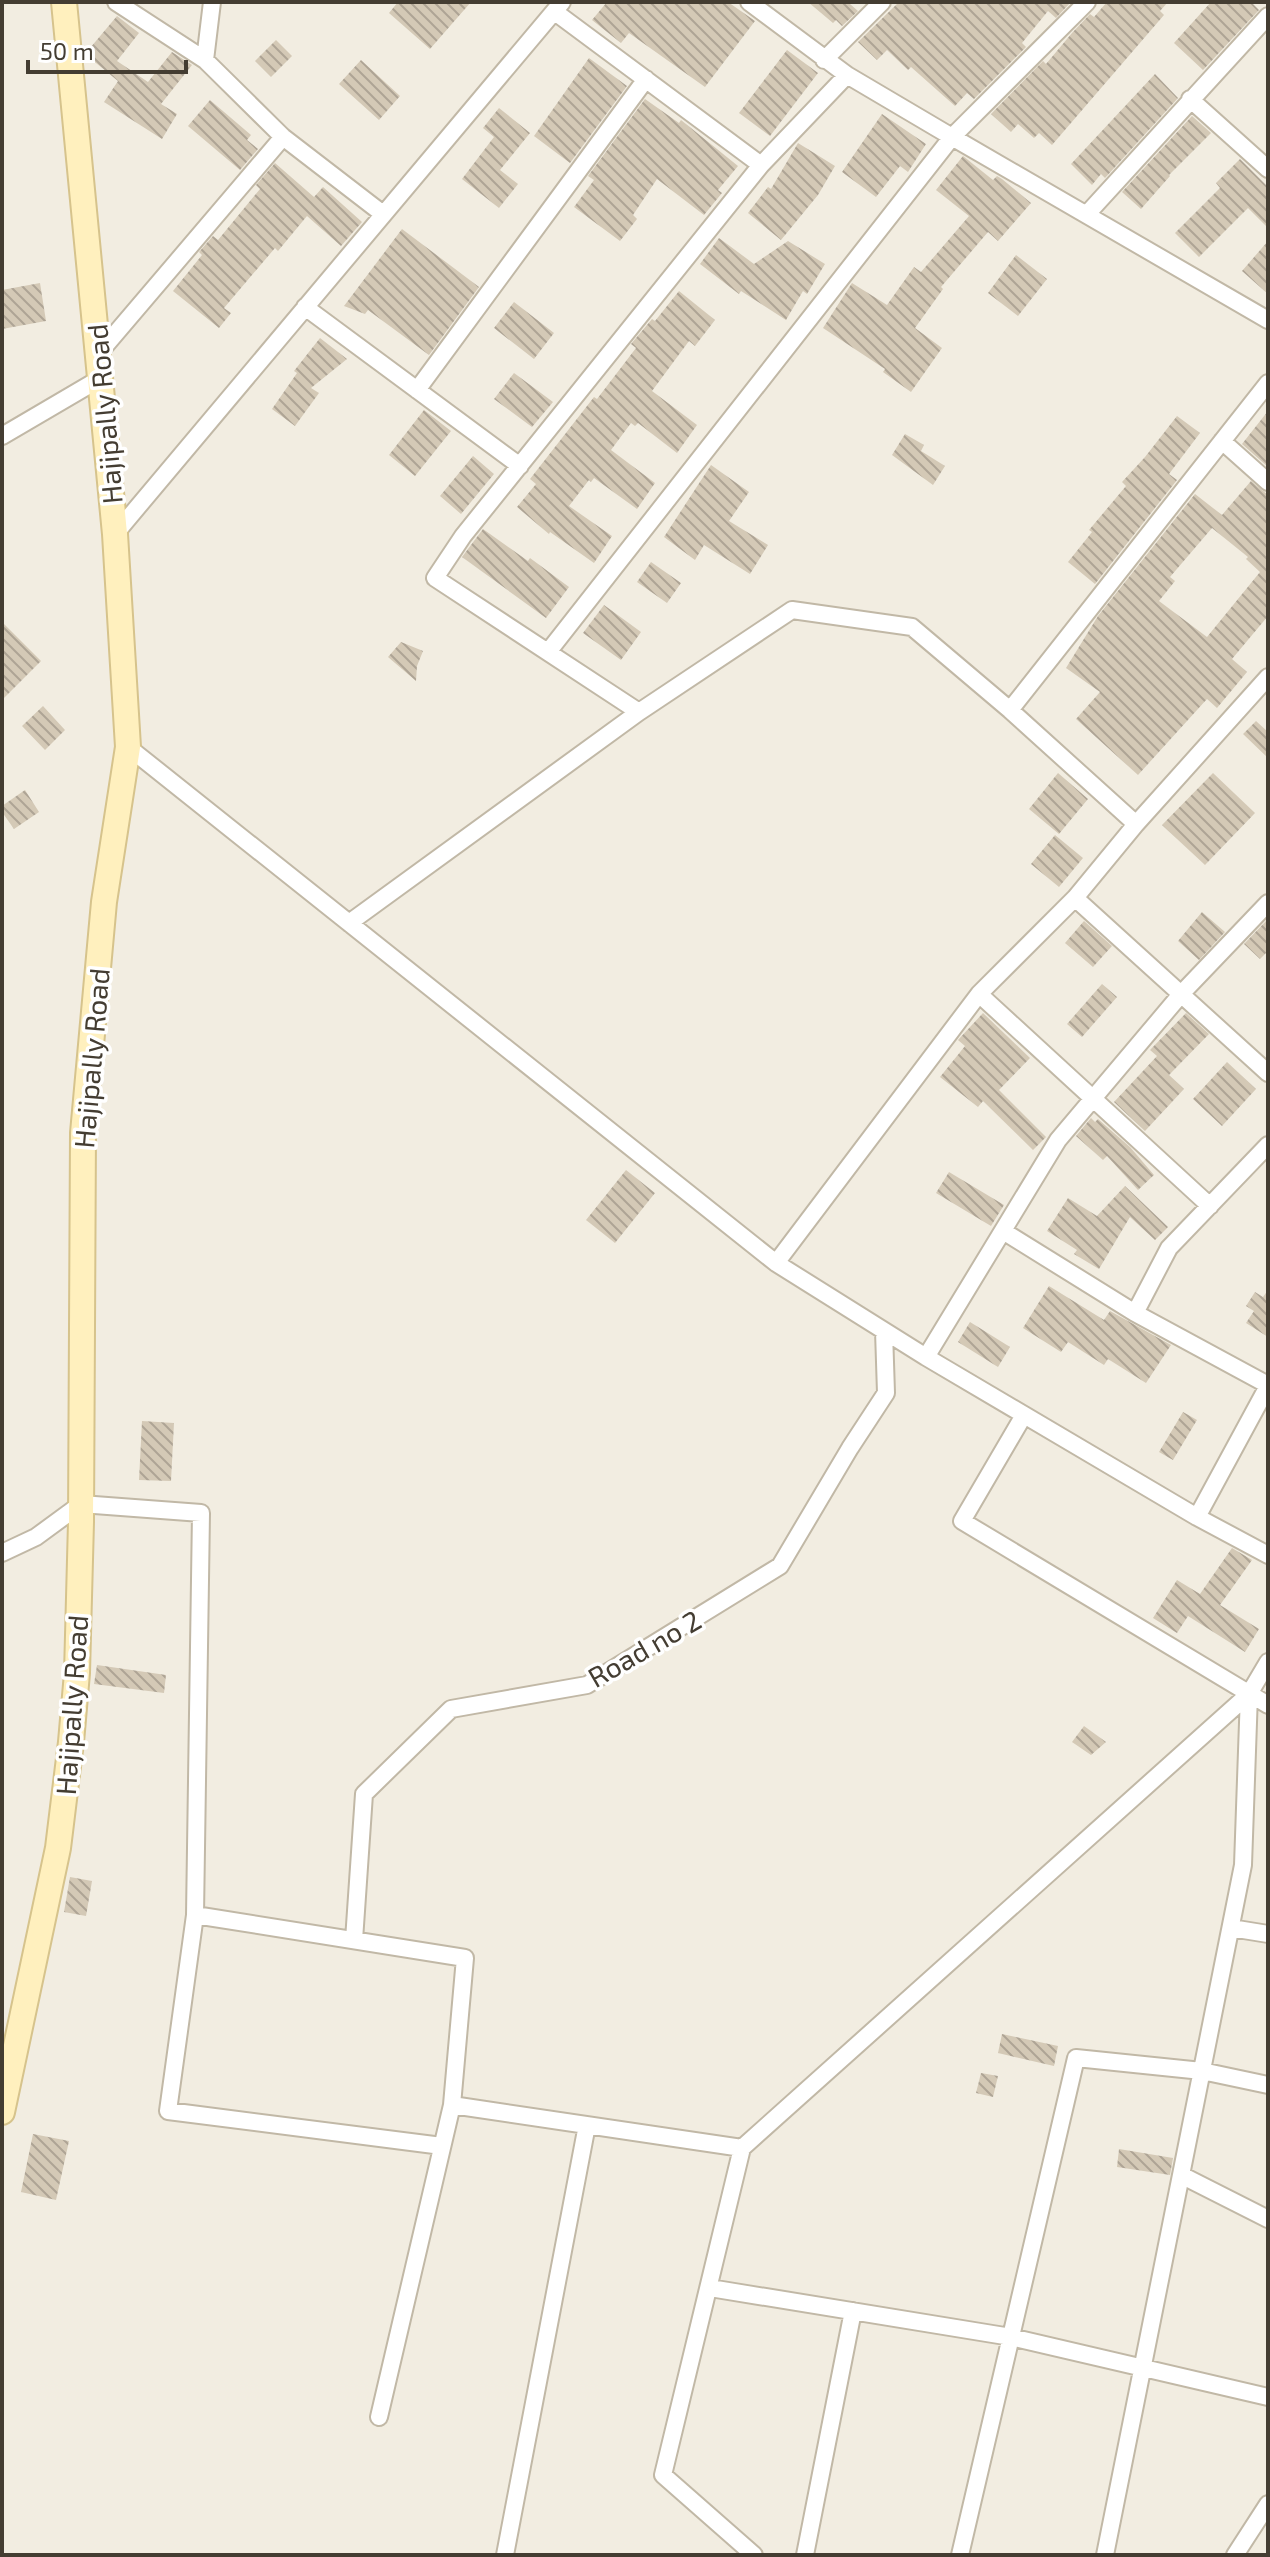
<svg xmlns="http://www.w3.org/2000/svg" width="1270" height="2557" font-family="'Exo 2',sans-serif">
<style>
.building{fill:url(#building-back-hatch);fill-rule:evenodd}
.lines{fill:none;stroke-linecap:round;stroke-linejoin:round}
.street-casing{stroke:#c1b8a6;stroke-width:20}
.secondary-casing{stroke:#d6c38c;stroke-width:28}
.street{stroke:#fff;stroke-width:16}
.secondary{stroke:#fff0be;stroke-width:24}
.labels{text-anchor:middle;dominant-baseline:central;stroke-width:7;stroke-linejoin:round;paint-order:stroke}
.street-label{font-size:28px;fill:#443d32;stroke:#fff}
</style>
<defs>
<pattern id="building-back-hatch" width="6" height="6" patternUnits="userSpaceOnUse" patternTransform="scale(2)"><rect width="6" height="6" fill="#d4c9b6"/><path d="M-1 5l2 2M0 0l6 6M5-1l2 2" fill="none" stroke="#aea495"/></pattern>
</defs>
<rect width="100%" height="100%" fill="#f2ede1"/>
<path class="building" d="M398,2h73l-41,47 -41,-36z
M607,2h121l27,19 -50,66 -76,-54 -8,10 -29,-23z
M808,2h43l-1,2 8,7 -16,15 -6,-6 -3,3z
M899,2h172l-15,16 -8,-7 -26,32 4,4 -52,52 -7,-6 -12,13 -44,-39 -3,3 -21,-20 -10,10 -19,-18z
M1107,2h61l-8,9 4,4 -112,130 -13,-12 -5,5 -16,-14 -7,8 -20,-18 52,-53 3,3 26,-31 18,-19 4,3z
M1211,2h40l8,8 -56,60 -29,-27z
M117,16l22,17 -22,28 31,21 24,-30 20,13 -31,39 16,10 -15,25 -58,-37 14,-21 -33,-27z
M276,40l16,16 -21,21 -16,-16z
M787,50l31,23 -48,63 -31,-23z
M589,58l38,28 -57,77 -36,-27z
M361,60l39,36 -21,24 -40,-36z
M1155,74l23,24 -73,80 -4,-4 -9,11 -21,-21z
M645,99l34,24 2,-3 57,46 -20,24 4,3 -18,22 -47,-36 -24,36 4,4 -17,22 -46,-34 20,-27 -6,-4z
M210,100l41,35 -4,5 11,9 -18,21 -52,-44z
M499,108l31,25 -30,37 18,14 -19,24 -37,-29 32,-42 -11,-9z
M882,114l44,30 -18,28 -8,-6 -24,31 -34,-25z
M1192,116l19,17 -42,42 1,1 -29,33 -19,-17z
M798,143l37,23 -17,29 -37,45 -33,-27 20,-26 3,2z
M963,156l30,24 4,-4 5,3 29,24 -33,38 -10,-9 -47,55 2,2 -28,39 27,20 -31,44 -28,-20 2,-3 -62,-41 29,-45 35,22 27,-38 7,5 48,-56 -33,-26z
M1240,159l28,28v41l-20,-20 -49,49 -24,-24 45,-45 -4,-5z
M275,163l39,34 9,-10 39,35 -21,24 -34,-30 -29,35 -3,-3 -51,60 7,5 -12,15 -46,-37 29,-36 -3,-3 14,-16 5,4 42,-51 -4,-4z
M402,229l77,58 -50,68 -61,-45 -3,4 -21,-8z
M719,238l35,26 34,-23 37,23 -18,30 -4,-3 -17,29 -45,-29 -2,3 -39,-30z
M1268,241v53l-26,-23z
M1016,255l31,24 -29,37 -30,-23z
M40,283l6,38 -44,8v-39z
M679,291l36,29 -20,26 -6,-5 -37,50 45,34 -20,28 -39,-30 -3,3 -4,-3 -20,27 44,33 -18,26 -43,-31 -3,4 -2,-2 -20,26 43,30 -18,27 -44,-31 -1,2 -32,-27 19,-23 -6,-5 64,-82 3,2 39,-51 -5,-4 21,-25 3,2z
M514,302l40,31 -20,26 -40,-31z
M320,338l27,21 -36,29 8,5 -24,33 -23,-17 25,-36 -3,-2z
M514,373l39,29 -21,25 -38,-28z
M424,410l27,21 -36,45 -26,-21z
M1268,411v56l-26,-23z
M1177,416l23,17 -31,41 8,6 -82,104 -27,-22 24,-30 -3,-2 37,-44 -4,-4 23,-25z
M905,434l19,11 -3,6 24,15 -12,19 -41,-30z
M473,456l21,18 -33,40 -21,-18z
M711,465l38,27 -20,29 39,24 -18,29 -46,-29 -9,15 -31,-23z
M1251,481l17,14v121l-36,43 15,13 -30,36 -10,-9 -69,76 -62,-56 24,-27 -34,-24 32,-52 97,-122 27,21zM1212,528l36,29 -2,2 14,13 -53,65 -48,-36 16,-20 -5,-4z
M483,529l45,32 2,-3 39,29 -23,31 -84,-61z
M651,562l30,21 -14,20 -30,-21z
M604,605l37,27 -20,28 -38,-27z
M2,622l39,39 -39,39z
M401,642l22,9 -6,15 -1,15 -28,-24z
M43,706l22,24 -20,20 -23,-24z
M1256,721l12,11v26l-25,-24z
M1058,773l30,26 -29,35 -30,-25z
M1213,773l42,40 -50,52 -43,-40z
M25,790l14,22 -25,17 -12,-17v-6z
M1055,835l28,23 -24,29 -28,-23z
M1202,912l23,20 -26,28 -21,-19z
M1268,919v32l-8,8 -16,-15z
M1084,921l28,25 -19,21 -28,-24z
M1102,984l15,13 -35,40 -15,-13z
M983,1013l47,45 -31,32 47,47 -13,13 -50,-49 -5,6 -38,-30 25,-31 -7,-6z
M1186,1013l23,21 -40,41 15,14 -39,42 -31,-29 43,-46 -7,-6z
M1227,1062l29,27 -34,37 -29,-27z
M1091,1118l4,4 3,-3 32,28 24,28 -16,15 -31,-34 -4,4 -27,-24z
M626,1170l29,23 -40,50 -29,-23z
M949,1172l55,33 -13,21 -55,-33z
M1125,1186l43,41 -13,13 -25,-23 -31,52 -25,-15 3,-4 -30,-19 21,-33 29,18z
M1049,1286l55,34 6,-9 61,34 -25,38 -38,-24 -4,6 -36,-23 -7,10 -38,-24z
M1268,1290v47l-22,-14 8,-12 -8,-5 9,-14 8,5z
M970,1322l40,25 -12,20 -40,-25z
M1183,1412l14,8 -24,40 -14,-8z
M142,1421l32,2 -3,58 -32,-1z
M1232,1548l20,12 -32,45 39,24 -14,23 -57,-36 -11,17 -24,-15 24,-38 23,14z
M97,1665l69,10 -2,18 -70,-9z
M1084,1726l22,16 -15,13 -19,-13z
M70,1877l22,4 -6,35 -22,-4z
M1002,2034l56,12 -4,20 -56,-13z
M981,2073l17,3 -5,21 -17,-4z
M33,2134l36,7 -13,59 -35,-8z
M1119,2149l54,9 -3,17 -53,-8z"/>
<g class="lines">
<g class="street-casing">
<path id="street" d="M116,2l89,58 78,77 100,77
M1087,2l-135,135 316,183
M555,12l206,153
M205,60l7,-58
M824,60l58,-58
M847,75l-86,90 -298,371 -28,42 204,134 153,-102 120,17 98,83 126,114
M1190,99l78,70
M1087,214l181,-198
M305,307l215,159
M99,353l184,-216
M417,390l229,-311
M2,436l99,-58
M1222,441l46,41
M115,534l447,-532
M548,652l404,-515 -105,-62 -98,-73
M1010,710l258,-327
M128,747l648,516 150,94 271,160
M1075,898l193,175
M349,923l290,-211
M979,994l231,212
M1003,1231l132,82 133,72
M776,1263l203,-269 96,-96 61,-74 132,-147
M1135,1313l34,-65 99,-103
M926,1357l132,-217 124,-147 86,-90
M1268,1386l-71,131 71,38
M1024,1415l-62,106 306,184
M2,1553l34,-16 45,-33 120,9 -6,402 270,43 -13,147 290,43
M195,1915l-27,196 274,35
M1231,1928l37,6
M354,1940l10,-146 87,-85 136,-24 193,-119 70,-118 36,-55 -2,-62
M1181,2175l87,44
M710,2288l301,49 257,60
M379,2417l73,-312
M505,2555l82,-430
M754,2555l-91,-80 79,-327 507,-454 19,-32
M805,2555l48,-244
M960,2555l116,-497 126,13 66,14
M1105,2555l138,-690 6,-171
M1235,2555l33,-51"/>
</g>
<g class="secondary-casing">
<path id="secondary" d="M2,2112l56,-264 13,-106 6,-69 4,-151 2,-389 21,-231 24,-155 -13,-213 -51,-532"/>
</g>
<use href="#street" class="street"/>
<use href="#secondary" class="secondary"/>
</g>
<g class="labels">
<g class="street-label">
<text transform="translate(104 414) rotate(-95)">Hajipally Road</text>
<text transform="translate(91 1058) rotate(-85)">Hajipally Road</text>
<text transform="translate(644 1648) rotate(-30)">Road no 2</text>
<text transform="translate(71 1705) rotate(-86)">Hajipally Road</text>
</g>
</g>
<rect width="1270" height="2557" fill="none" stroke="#443d32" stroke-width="8"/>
<path d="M28 60v12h158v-12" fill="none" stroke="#443d32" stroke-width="4"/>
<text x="40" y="60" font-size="24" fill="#443d32" stroke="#ffffff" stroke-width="6" paint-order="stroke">50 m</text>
</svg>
